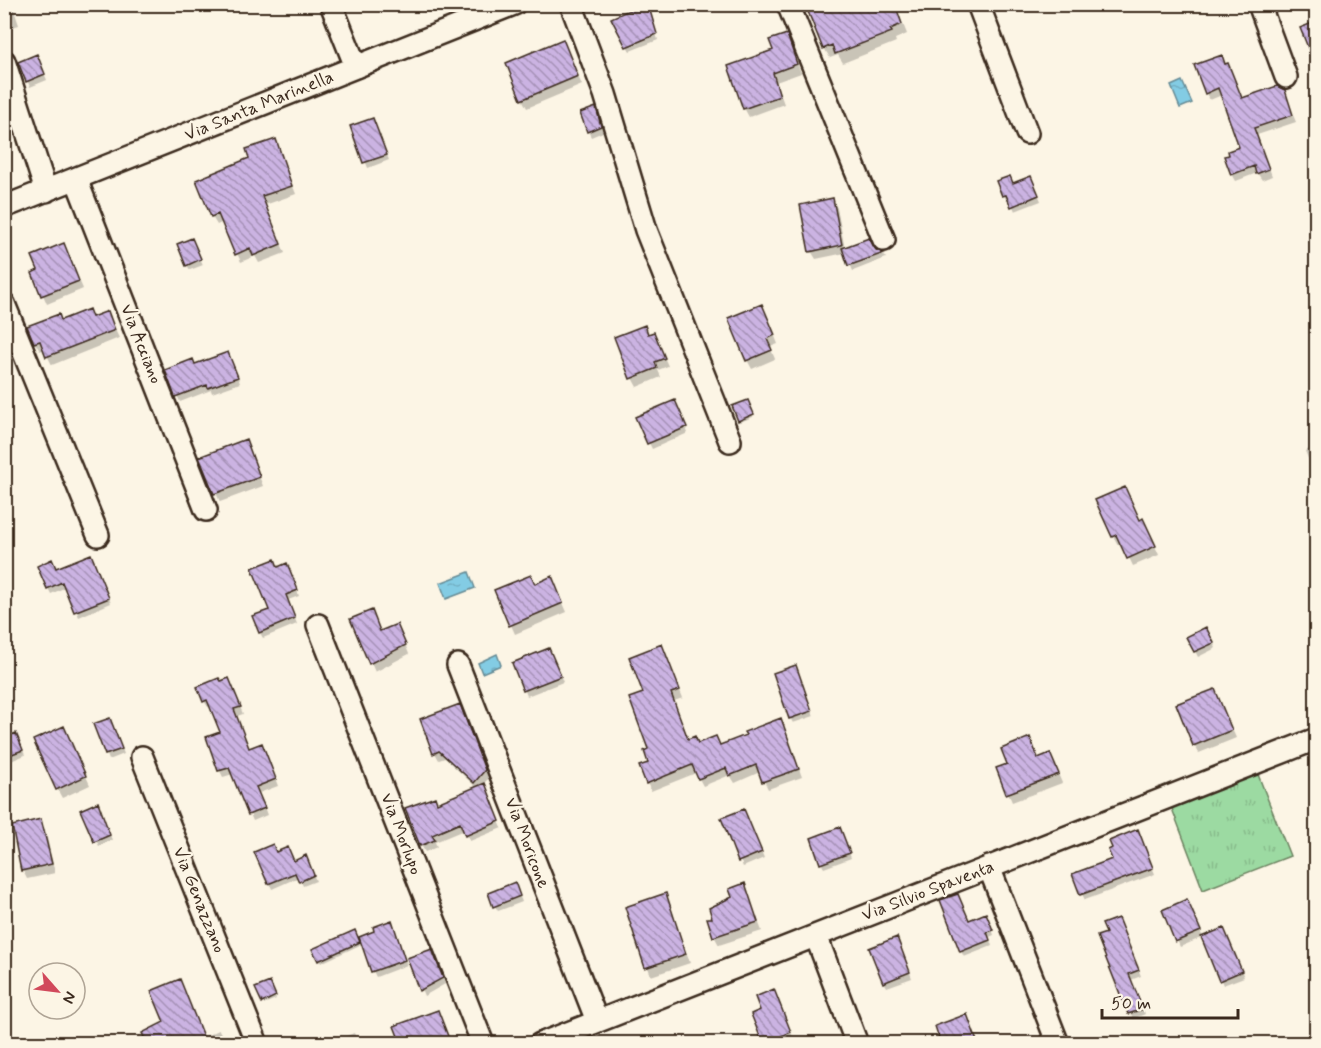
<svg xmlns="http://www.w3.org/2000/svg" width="1321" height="1048" font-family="Mynerve,sans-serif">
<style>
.grass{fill:url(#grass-tufts);stroke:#6c8260;stroke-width:1.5}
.water{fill:url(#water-ripples);stroke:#668b95;stroke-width:1.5}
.shadow{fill:#0003}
.building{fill:url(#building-back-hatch);stroke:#3b2a1e;stroke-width:1.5}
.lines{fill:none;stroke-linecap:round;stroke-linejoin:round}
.street-casing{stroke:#3b2a1e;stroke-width:26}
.street{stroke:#fcf5e5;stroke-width:21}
.labels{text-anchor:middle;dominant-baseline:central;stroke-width:4.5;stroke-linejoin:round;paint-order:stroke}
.street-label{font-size:18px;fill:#3b2a1e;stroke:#fcf5e5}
</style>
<defs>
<pattern id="grass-tufts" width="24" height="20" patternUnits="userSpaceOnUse" patternTransform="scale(1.5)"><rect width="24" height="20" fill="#9cdaa2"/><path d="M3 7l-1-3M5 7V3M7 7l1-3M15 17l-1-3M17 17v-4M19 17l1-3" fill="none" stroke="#87bb8b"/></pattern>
<pattern id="water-ripples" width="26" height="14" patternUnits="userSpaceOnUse" patternTransform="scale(1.5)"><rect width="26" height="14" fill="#83cce4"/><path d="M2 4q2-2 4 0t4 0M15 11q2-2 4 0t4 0" fill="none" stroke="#72afc3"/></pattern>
<pattern id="building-back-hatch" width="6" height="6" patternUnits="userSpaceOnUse" patternTransform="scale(1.5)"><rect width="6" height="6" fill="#cbb3e2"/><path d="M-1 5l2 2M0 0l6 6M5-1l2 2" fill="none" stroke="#a692b7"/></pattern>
</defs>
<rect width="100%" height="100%" fill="#fcf5e5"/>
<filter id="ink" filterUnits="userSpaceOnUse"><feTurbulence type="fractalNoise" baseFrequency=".0167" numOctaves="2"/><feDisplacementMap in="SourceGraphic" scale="12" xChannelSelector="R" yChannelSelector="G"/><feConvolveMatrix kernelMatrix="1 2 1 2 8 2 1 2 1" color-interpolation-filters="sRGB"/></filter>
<g filter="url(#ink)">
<path class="grass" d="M1257,772l33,84 -87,34 -32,-84z"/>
<path class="water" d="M1182,81l10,22 -12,5 -9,-22z
M469,572l6,16 -29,11 -6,-16z
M497,654l4,11 -19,8 -4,-10z"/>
<path class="shadow" d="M4,4h8l7,21 -13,4z
M895,4l12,30 -12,5 1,3 -53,21 -5,-8 -8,3 -6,-10z
M649,10l9,30 -28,11 -3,-5z
M786,36l15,37 -25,9 8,22 -35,13 -5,-9z
M562,41l20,44 -55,23 -5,-9z
M1221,56l21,43 41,-8 13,31 -39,13 15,41 -10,4 -5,-7 -21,8 -4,-7 9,-27 -19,-52 -12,5 -4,-7z
M39,61l8,19 -17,7 -10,-24z
M595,109l8,23 -12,5 -3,-6z
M373,120l16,40 -21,8 -16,-41z
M275,140l21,54 -31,11 20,48 -26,10 -4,-7 -14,6 -18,-40 -6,3 -5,-8 -14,-36 53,-22z
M4,159l5,11 -5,2z
M1034,183l7,18 -26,10 -5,-11 -3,1 -3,-6 9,-10z
M832,200l5,8 8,41 30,2 8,3 3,4 -33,13 -8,-18 -29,6 -5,-8z
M195,245l8,20 -13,5 -3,-5z
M68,253l15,36 -36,15 -13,-30z
M107,313l12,25 -67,27 -8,-16 -4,2 -5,-8 26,-21 32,-3z
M766,314l12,30 -8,3 5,12 -23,10 -5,-9z
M654,334l14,32 -10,4 3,7 -24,10 -5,-9 17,-42z
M4,340l6,15 -6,3z
M231,359l9,24 -28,10 -1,-3 -31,12 -13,-31z
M747,401l6,16 -13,5 -6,-15z
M677,407l11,26 -36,16 -15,-31z
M245,441l18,45 -43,16 -19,-44z
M1316,446v32l-11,-27z
M1140,521l7,7 12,27 -26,11 -11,-23 -4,2 -5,-9z
M94,561l17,42 -32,14 -13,-30 -15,7 -3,-6 8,-18z
M278,568l11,2 10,26 -11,4 9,24 -34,14 -3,-5 11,-23z
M535,585l21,2 11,25 -52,22 -19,-43z
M371,612l10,20 20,2 8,20 -34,18 -23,-52z
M1209,634l7,14 -18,9 -10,-20z
M662,646l21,52 -9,3 15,39 9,5 23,2 60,-27 21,57 -34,12 -8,-17 -25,11 -5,-8 -27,11 -7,-13 -45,18 -4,-8 3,-33 -5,-57z
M552,655l11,27 -36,14 -13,-32z
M796,666l18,50 -21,7 -3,-5z
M220,683l12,3 11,28 -6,2 12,33 16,2 13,35 -19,7 8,22 -14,6 -20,-47 -10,3 -3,-6 -12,-33 14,-5 -11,-27 -3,1 -4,-6z
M1215,690l21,48 -37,15 -5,-8z
M463,713l26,65 -6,6 19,44 -32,13 -6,-11 -29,12 2,5 -12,5 -4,-7 16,-41 40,-16 -32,-30 -6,2 -4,-7z
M95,725h18l11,29 -15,6z
M68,736l22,49 -28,13 -5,-9z
M1030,739l9,20 11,-4 12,28 -50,19 -14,-33 11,-4z
M4,740h15l6,15 -21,9z
M100,809l12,31 -13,6 -17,-35z
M747,816l17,42 -21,9 -20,-48z
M40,820l5,9 10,44 -28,6 -4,-8 -9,-44z
M843,835l8,23 -27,10 -3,-5z
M1140,837l15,37 -70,26 -3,-6 31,-35z
M256,852l38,10h14l8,19 -13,5 -4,-9 -27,12z
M515,884l7,18 -24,9 -3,-5z
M744,885l18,46 -43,14 -5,-9 1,-17 9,-14 -2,-4 12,-4z
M665,895l25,68 -39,13 -24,-68z
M1190,906l13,32 24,-3 17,42 -21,8 -20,-48 -23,10 -16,-36z
M1118,919l23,57 -10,4 14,34 -12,5 -34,-82 9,-3z
M989,920l5,15 -5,2 3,9 -28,11 -3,-6 8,-30z
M394,927l13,38 -31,12 -3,-6z
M354,932l6,13 -39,18 -7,-14z
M899,944l13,34 -25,9 -3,-5z
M434,956l11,28 -21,12 -15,-37z
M180,981l23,56 16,-7 5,9 4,-2 3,7h-82l17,-21z
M269,984l7,15 -12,5 -7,-15z
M776,996l17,41 -15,7h-14l-12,-29 10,-4z
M354,1033l5,11h-33z"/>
<path class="building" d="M643,4h5l9,30 -31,13 -15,-29z
M805,4h90l7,20 -12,5 2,3 -57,22 -3,-9 -9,4z
M1317,21v46h-1l-16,-39z
M787,34l10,30 -24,9 7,23 -37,13 -15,-43 45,-16 -4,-10z
M563,39l15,37 -57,24 -15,-37z
M37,54l8,20 -19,8 -8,-20z
M1222,55l3,9 3,-1 14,35 35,-12 8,4 8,25 -39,13 15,41 -13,5 -2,-8 -23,9 -7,-19 5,-1 -1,-4 11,-4 -21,-59 -13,6 -11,-29z
M596,107l5,19 -14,6 -7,-19z
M373,118l14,37 -24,8 -13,-37z
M276,139l16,47 -30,10 19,48 -28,12 -3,-8 -15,7 -17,-41 -7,3 -15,-37 53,-22 -3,-9z
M1010,176l3,7 18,-7 8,19 -28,12 -5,-12 -4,1 -6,-15z
M833,198l9,47 -33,7 -9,-47z
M192,238l9,21 -15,7 -9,-22z
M869,238l7,12 8,3 -36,13 -6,-18z
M64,243l15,38 -38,15 -9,-23 6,-3 -6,-14z
M762,304l13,31 -8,4 5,11 -26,11 -18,-43z
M89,309l3,8 16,-6 7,19 -69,27 -6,-16 -6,2 -7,-17 32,-12 2,6z
M645,325l3,9 6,-2 11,26 -10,4 2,6 -27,11 -16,-42z
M228,352l10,25 -30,11 -1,-3 -32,12 -10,-27 28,-11 2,5z
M675,400l12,27 -40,17 -12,-27z
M748,400l6,14 -16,7 -6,-15z
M246,439l14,38 -46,17 -15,-37z
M1125,487l15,33 3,-2 13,28 -29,13 -11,-24 -4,2 -17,-37z
M91,554l18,44 -35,14 -12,-30 -15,7 -10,-23 15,-7 4,9z
M275,559l3,8 9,-4 11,27 -12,5 9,23 -36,15 -7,-17 17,-6 -17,-42z
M531,575l4,9 17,-8 11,27 -54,23 -15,-36z
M372,610l8,21 17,-7 9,21 -37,19 -19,-45z
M1206,627l8,16 -20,9 -8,-15z
M662,644l18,46 -9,3 17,46 7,-3 3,7 18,-7 4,9 26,-10 -2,-3 37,-14 18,51 -37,13 -6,-17 -27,11 -3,-8 -28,11 -6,-14 -46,19 -7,-18 9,-3 -4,-12 4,-2 -19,-51 14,-5 -14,-36z
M549,648l12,28 -38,15 -11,-28z
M796,665l16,46 -23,8 -16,-46z
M219,678l2,3 8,-3 12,29 -7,2 15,39 13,-5 14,36 -20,8 9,21 -17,7 -19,-47 -11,3 -12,-34 14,-5 -13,-32 -4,2 -6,-15z
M1215,689l17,41 -39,16 -17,-42z
M460,704l25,66 -11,13 -35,-32 -6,3 -13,-35z
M110,718l12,31 -17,6 -12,-31z
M64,726l22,50 -30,14 -23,-50z
M16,733l7,17 -19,7v-19z
M1030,737l8,21 12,-5 9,21 -53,20 -10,-26 11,-4 -6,-15z
M485,783l15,38 -35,15 -5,-13 -28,12 3,5 -15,6 -15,-38 30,-11 2,6z
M98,802l12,33 -16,7 -14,-32z
M744,809l18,43 -24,10 -17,-44z
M41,819l11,45 -31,7 -9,-45z
M840,827l10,26 -30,11 -9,-26z
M1138,829l15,39 -73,27 -8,-21 40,-15 -4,-9 4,-2 -3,-7z
M273,844l3,8 12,-5 6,14 12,-6 8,20 -15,7 -4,-9 -27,11 -14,-32z
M515,882l5,14 -27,11 -5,-14z
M745,883l13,39 -45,15 -6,-19h5l-3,-10 23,-11 -3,-8z
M666,893l20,61 -41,14 -20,-61z
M958,894l11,26 17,-7 7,17 -6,2 3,8 -30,12 -20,-52z
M1187,899l14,32 -26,11 -13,-32z
M1118,918l21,52 -10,4 14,35 -15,5 -31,-78 9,-3 -4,-9z
M392,920l13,40 -34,12 -12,-35 15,-6 -1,-4z
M1224,928l18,43 -23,10 -18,-44z
M355,930l5,12 -42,19 -6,-12z
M897,937l13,35 -27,11 -14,-35z
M432,949l11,29 -24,13 -12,-33z
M180,979l26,65h-59l-5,-11 22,-11 -13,-31z
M270,982l6,14 -14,7 -7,-15z
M774,989l17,43 -28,12 -12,-30 9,-4 -5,-13z
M438,1010l13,34h-50l-7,-18z
M967,1014l11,30h-37l-6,-18z"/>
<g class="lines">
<g class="street-casing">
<path id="street" d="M331,4l25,63
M571,4l34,90 41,136 84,211
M788,4l96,236
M978,4l49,129
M1259,4l27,73
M4,61l42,130
M76,179l130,331
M4,207l510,-203
M4,304l94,231
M318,625l165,419
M458,665l139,356
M142,757l115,287
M989,867l69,177
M816,936l41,108
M540,1044l776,-305"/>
</g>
<use href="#street" class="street"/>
</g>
</g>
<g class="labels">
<g class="street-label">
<text transform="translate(259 106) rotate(-22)">Via Santa Marinella</text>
<text transform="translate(141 344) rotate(68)">Via Acciano</text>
<text transform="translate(401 834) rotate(69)">Via Morlupo</text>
<text transform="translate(527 843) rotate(69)">Via Moricone</text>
<text transform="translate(928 891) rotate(-21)">Via Silvio Spaventa</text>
<text transform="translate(199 900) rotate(68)">Via Genazzano</text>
</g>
</g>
<rect width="1321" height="1048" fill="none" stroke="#fcf5e5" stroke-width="24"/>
<rect x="12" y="12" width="1297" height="1024" fill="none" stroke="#3b2a1e" stroke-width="2" filter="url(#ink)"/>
<g transform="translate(57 991) rotate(118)"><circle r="28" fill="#fcf5e5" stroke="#afa495" stroke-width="1.5"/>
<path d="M0-4.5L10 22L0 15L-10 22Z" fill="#d1495b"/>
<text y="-9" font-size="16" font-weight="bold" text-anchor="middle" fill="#3b2a1e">N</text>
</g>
<path d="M1102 1009v9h136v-9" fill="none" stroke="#3b2a1e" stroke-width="3"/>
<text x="1111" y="1009" font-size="18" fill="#3b2a1e" stroke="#fcf5e5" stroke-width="4.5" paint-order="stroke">50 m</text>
</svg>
